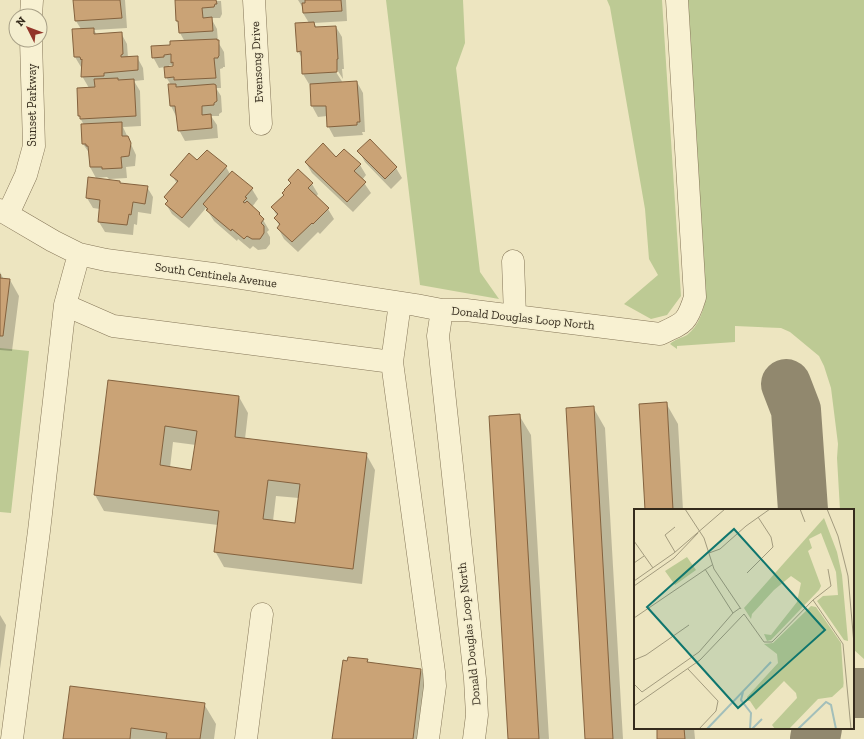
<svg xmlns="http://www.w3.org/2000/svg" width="864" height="739" font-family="'Zilla Slab',serif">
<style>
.green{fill:#bdca94}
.shadow{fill:#0003;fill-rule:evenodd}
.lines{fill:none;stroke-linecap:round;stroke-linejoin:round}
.taxiway{stroke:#91886e;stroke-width:50}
.building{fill:#caa376;stroke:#84623e;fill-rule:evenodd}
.minor-casing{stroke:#857658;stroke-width:23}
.minor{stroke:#f8f1d2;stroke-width:22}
.labels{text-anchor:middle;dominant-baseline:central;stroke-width:3;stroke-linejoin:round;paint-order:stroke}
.street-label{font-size:12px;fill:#352b1c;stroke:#f4eecf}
.inset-river{fill:none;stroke:#a3bfba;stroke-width:2}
.inset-road{fill:none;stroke:#a39b7e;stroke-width:1}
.view{fill:#0f766e;fill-opacity:0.15;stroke:#0f766e;stroke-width:2}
.inset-edge{fill:none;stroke:#352b1c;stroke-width:2}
</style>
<rect width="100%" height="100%" fill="#ede5c0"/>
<path class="green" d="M386,0h77l2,43 -9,25 24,204 19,27 -79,-14z
M607,0h55l19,296 -14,19 -16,4 -27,-15 34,-29 -9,-16 -4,-50 -35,-202z
M688,0h176v659l-11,-10v-139h-13l-3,-52 1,-14 -7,-56 -7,-22 -5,-10 -29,-24 -9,-4 -46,-2v16l-58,4v3l-7,-5c5,-5 12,-6 17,-9 12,-9 16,-24 19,-37z
M0,348l29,3 -18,162 -11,-1z"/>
<path class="shadow" d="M74,0h51l2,28 -33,2 3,5 24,-2 6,11 1,14 9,-1 6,11 1,12 -10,1 6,10 1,35 -18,1 13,28 -1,11 -9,1 1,11 -17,1v1l9,1 1,3 27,3 6,10 -2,17 -13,-2 -1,13 -3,-1 -1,11 -28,-3 -6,-10 1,-13 -7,-1 -6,-10 23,-18 -3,-3 -11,1 -6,-11v-13l-7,-10 -1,-19h2l-5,-9 -1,-27 11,-1 -7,-12 1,-9h-2l-6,-10 6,-28 -5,-8z
M176,0l45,1 1,13 -2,4h-9l6,11 1,13 6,10 1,15h-2v1l-3,1 1,19h-5l5,8 1,16 -3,2v2h-8l6,9 1,13 -33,3 -6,-11 -3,-14 -5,-10 -2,-21h2l-5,-8 -1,-10 -6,1 -6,-11 18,-11 14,-4 -5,-9 -1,-9 -2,-3zM169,65h5v2h-4z
M298,0h48l1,21 -33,2 3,5 19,-1 6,10 2,32h-2l1,10 -7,-11 -2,1 9,14 14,-1 6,11 2,39h-3l1,3 -29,2 -6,-11 -1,-10 -9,1 -6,-11 -1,-22h-2l-6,-10v-14l-5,-9 11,-28 -6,-10v-5z
M359,151l37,17 6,10 -11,11 -26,-27z
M336,158l24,7 6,10 -4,5 9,13 -18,19 -41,-39 -6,-10z
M197,162l29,5 4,7 22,15 6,10 -6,8 7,6 10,17 -2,2 3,5v7l-4,5 -8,1 -5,-4 -3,3 -12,-10 -1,2 -23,-20 -8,-13 -17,20 -17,-14 -6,-10 2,-2 -3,-5 12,-13 -5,-9z
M289,180l23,4 6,10 -2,3 12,12 6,10 -14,15 -2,-2 -20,20 -14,-13 -6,-11 2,-1 -5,-9 2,-2 -5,-9 13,-12 6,-11z
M0,272l4,8h6l9,16 -7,55 -12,-1z
M109,381l130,16 9,16 -3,26 121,15 9,16 -13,114 -138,-17 -9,-16 3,-26 -114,-14 -9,-16zM173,442l23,3 -4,26 -22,-3zM276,496l23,2 -3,26 -23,-3z
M666,403l12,21 5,86h-37z
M593,407l12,21 18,311h-37z
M519,415l12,20 18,304h-40z
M0,615l6,10 -6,44z
M367,660l2,4 52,6 12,21 -6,48h-94z
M204,704l12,20 -2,15h-150z
M658,728h36l1,11h-37z"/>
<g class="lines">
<path class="taxiway" d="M786,384l10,26 7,100
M853,693h11
M815,739l2,-11"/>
</g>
<path class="building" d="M73,0h47l2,18 -47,3z
M175,0h41l1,4h-2l-1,3 -12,1 1,10 9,-1 1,14 -34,2 -1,-12h-2z
M305,0h36l1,11 -39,2 -1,-10h3z
M314,22l1,5 21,-1 2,33h-1v13l-35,2 -1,-23 -4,1 -2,-29z
M94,28v6l28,-2 1,22 -2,1v2l17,-1v14l-34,3v3l-23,1 1,-18 -1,1 -1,-3h-6l-2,-28z
M217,39v1h2v16l-1,1v1h-4l2,20 -42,2v-3l-9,1 -1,-11 9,-1v-4l-2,1v-9l-7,1v2l-12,1 -1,-12 19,-1v-4z
M118,78v2l16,-1 2,37 -56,3v-3h-2l-1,-28 18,-1 -1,-8z
M357,81l3,41h-3v3l-30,2 -1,-21h-15l-1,-22z
M168,84h8v3l38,-3 2,1 1,16 -3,2v2l-12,1v9l9,-1 1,14 -34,3 -3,-25h-5z
M122,122v14h6l3,7 -2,13 -8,1 1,11 -20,1v-2h-12l-2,-21h-2v-2h-4l-1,-20z
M370,139l27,28 -12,12 -28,-28z
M323,143l13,14 8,-8 17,15 -7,7 12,11 -19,20 -42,-40z
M207,150l20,16 -45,52 -17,-14 3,-3 -4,-4 14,-16 -8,-6 19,-22 8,7z
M298,169l15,14 -5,5 21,20 -16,16 -1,-1 -20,19 -15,-14 3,-4 -6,-6 4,-4 -7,-7 13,-12 -2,-2 3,-3h-1l7,-7 -3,-3z
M232,171l21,17 -8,9 2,1 -4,4 2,1 2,-2 13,12 -1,1 5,5 -3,4 3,3v7l-4,6h-8l-5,-3 -3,3 -12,-10 -1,2 -25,-21 2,-1 -5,-5z
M88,177l32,4v2l28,3 -3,18 -12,-2 -2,13 -2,-1 -2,11 -29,-3 2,-22 -14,-2z
M0,274v4l10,1 -7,57h-3z
M108,380l131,16 -4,41 132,16 -14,116 -139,-17 5,-41 -125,-16zM165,426l32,5 -6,39 -31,-5zM268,480l32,4 -5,39 -32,-4z
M667,402l6,108h-28l-6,-106z
M594,406l19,333h-28l-19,-331z
M520,414l19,325h-31l-19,-323z
M348,657l20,2 -1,3 54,7 -8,70h-81l11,-79 4,1z
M70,686l135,17 -5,36h-34l1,-6 -36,-5 -1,11h-67z
M657,728h27l1,11h-28z"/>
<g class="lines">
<g class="minor-casing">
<path id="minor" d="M254,0l7,124
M31,16l1,-16
M0,210l53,31 26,13 27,6 115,15 195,30 26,5
M8,214l18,-39 8,-29 -3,-106
M513,261l2,55
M400,303l-8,59 42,310 1,14 -7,53
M65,305l48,21 279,36
M12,739l27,-208 26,-226 14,-51
M246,739l16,-125
M474,739l3,-24 -2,-36 -37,-343 4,-26h24l194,24c24,-11 27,-11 35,-37l-18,-297"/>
</g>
<use href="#minor" class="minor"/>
</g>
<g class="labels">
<g class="street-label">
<text transform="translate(257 62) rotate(-93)">Evensong Drive</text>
<text transform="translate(32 105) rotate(-90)">Sunset Parkway</text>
<text transform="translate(216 275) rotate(8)">South Centinela Avenue</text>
<text transform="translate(523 318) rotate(6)">Donald Douglas Loop North</text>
<text transform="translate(469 634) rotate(-96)">Donald Douglas Loop North</text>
</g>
</g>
<g transform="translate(634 509)">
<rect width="220" height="220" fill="#ede5c0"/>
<path d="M190,9l13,34 5,23 6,66 -4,-1 -27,-39 6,-5 15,-1 -2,-23 -15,-39 -12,6 3,9 -4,3 13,35 -2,4 -48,50 -4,1 -3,-7 7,1 26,-33 4,-19 -10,-7 -17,14 -22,24 -1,5 -7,-11zM53,48l9,13 -21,15 -10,-14zM177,97l5,1 25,36 3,46 -1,-6v4l-11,10 -14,2 -29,30h-14l-3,-4 25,-27 -1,-5 -12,-12 -28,29 -6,-9h-2l-1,-4 31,-34 -1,-9 -13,-10 9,-1z" fill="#bdca94"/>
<path class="inset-river" d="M109,183l-2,8 10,13 -1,16M73,220l64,-67M118,220l10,-10M164,220l28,-27 5,3 5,24"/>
<path class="inset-road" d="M51,0l19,29 10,31 27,40M166,0l5,13M193,0l11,27 10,40 6,68M41,18l-10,8 10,17M0,32l19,27M75,44l11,-4 26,-23 24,-17M0,54l10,-7M71,60l28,44M113,64l26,-26 -2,-10 -13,-20M0,72l40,-28 51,-44M0,77l40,-28 24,-25M179,91l30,44 8,85M0,109l78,-53M0,151l12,-5 43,-30M54,160l30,32 -2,10 -17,18M0,175l8,8 57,-40 34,-39 7,-5M0,197l66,-46 44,-46 20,28h8l41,-42 18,-14 -3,-17"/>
<path class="view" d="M100,20l91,101 -87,78 -91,-101z"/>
<rect width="220" height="220" class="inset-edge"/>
</g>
<g transform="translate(28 28) rotate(312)"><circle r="19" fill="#f4eecf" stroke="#a8a087"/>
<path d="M0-3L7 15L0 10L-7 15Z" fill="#933529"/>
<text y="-6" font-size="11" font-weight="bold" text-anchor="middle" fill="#352b1c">N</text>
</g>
</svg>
